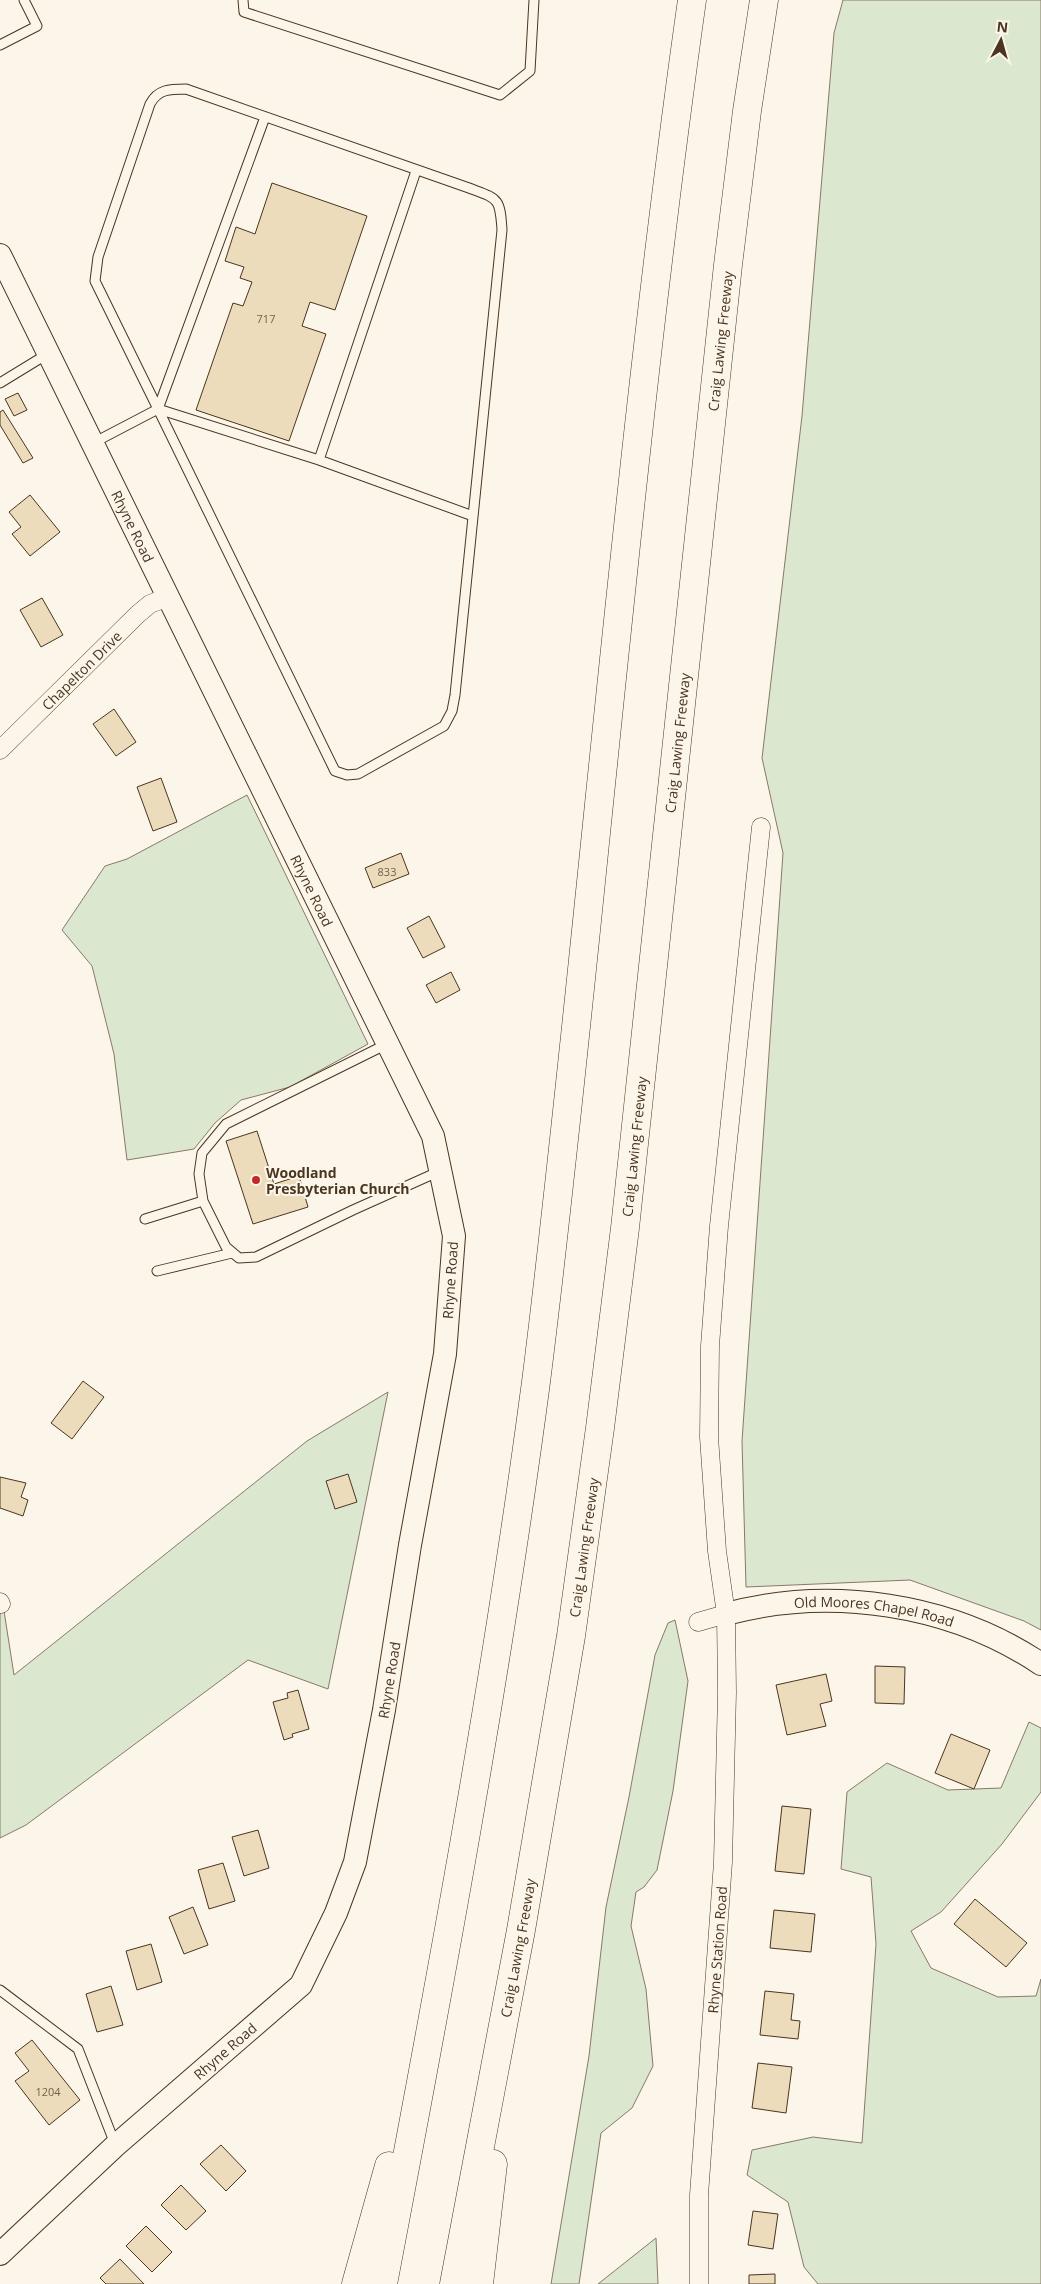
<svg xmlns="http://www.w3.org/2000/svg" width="1041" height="2284" font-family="'Open Sans',sans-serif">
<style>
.green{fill:#dce7d0;stroke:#887966}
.building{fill:#ecdcbc;stroke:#4a3520}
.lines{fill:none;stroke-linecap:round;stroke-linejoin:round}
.service-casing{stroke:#4a3520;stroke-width:11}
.minor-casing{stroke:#4a3520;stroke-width:19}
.tertiary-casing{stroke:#4a3520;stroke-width:24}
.motorway-casing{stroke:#4a3520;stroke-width:29}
.service{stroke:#fbf6e9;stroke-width:9}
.minor{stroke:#fbf6e9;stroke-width:18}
.tertiary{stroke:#fbf6e9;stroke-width:22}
.motorway{stroke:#fbf6e9;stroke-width:28}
.poi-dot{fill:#c62828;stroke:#fbf6e9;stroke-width:2}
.labels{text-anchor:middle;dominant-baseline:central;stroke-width:4;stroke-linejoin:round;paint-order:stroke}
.number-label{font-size:11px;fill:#725f47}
.street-label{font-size:14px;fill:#4a3520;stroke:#fbf6e9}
.poi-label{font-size:14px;font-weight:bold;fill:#4a3520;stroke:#fbf6e9;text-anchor:start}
</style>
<rect width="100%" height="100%" fill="#fbf6e9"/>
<path class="green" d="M843,0h198v1630l-17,-9 -114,-41 -164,7 -4,-146 41,-588 -21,-95 40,-342 32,-383z
M247,795l121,249 -78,43 -49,13 -26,23 -21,26 -67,11 -13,-106 -22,-88 -30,-36 43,-64 22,-7z
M388,1392l-60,297 -80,-29 -222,165 -26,13v-226l4,-1 10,64 293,-234z
M675,1620l13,61 -15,110 -16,79 -13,17 -8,5 -5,34 15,63 7,77 -21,42 -31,25 -22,151h-28l38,-228 17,-149 23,-110 26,-142 13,-32z
M1029,1722l12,6v64l-39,52 -61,68 -30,19 20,37 67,29 38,-1 5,-17v305h-223l-14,-17 -16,-65 -41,-27 5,-25 61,-13 49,6 14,-199 -5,-67 -30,-8 6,-77 40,-29 61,27 53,-2z
M656,2238l2,46h-60z"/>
<path class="building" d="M272,183l95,33 -32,94 -25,-8 -8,24 24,8 -37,107 -93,-31 37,-107 10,3 9,-24 -12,-4 4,-11 -19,-6 11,-34 19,7z
M18,393l9,17 -13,6 -9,-17z
M3,410l30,48 -10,5 -23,-38v-13z
M30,495l30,37 -30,24 -18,-22 9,-7 -12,-15z
M42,598l21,37 -22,12 -21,-37z
M114,709l22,33 -20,14 -23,-32z
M161,778l16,44 -24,9 -16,-44z
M401,853l8,21 -36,14 -8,-20z
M429,916l16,31 -22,11 -16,-30z
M451,972l9,18 -24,13 -10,-18z
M257,1131l17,53 25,-8 9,31 -55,17 -27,-83z
M83,1381l21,16 -32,42 -21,-16z
M348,1474l9,28 -22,7 -9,-28z
M0,1477l26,6 -5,14 7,3 -5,16 -23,-8z
M875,1666l30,1 -1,37 -29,-1z
M826,1674l6,27 -12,3 6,22 -39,9 -11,-50z
M298,1690l11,39 -17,5 1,3 -9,3 -11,-38 15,-4 -1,-5z
M951,1734l39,16 -16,39 -39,-16z
M782,1806l29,3 -7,65 -29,-3z
M258,1830l11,38 -25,8 -12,-39z
M223,1863l12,38 -26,8 -11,-39z
M975,1899l52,44 -21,24 -52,-43z
M193,1907l15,38 -24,9 -15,-37z
M774,1910l41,4 -4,38 -41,-4z
M151,1944l11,38 -25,8 -11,-39z
M111,1986l12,39 -26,7 -11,-38z
M765,1991l29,3 -3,26 9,1 -2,18 -38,-4z
M32,2040l48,60 -31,25 -34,-44 14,-10 -14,-18z
M758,2063l34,4 -6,46 -34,-5z
M221,2145l25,26 -20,20 -26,-27z
M181,2185l25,26 -20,19 -25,-25z
M753,2211l25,3 -5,35 -25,-4z
M146,2226l26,26 -20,20 -26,-26z
M120,2259l24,25h-38l-6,-6z
M775,2274v10h-26v-9z"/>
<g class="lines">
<g class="service-casing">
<path id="service" d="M243,0l1,12 256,83 30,-24 4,-71
M0,45l37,-19 -13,-26
M0,383l49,-30
M158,409l177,362 12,4 11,-1 86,-48 8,-15 3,-16 47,-465c-2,-33 -4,-31 -33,-42l-283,-99c-16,0 -28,0 -36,15l-52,153 -3,24 63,128 161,51 97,-289
M93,443l65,-34 107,-292
M319,460l154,56
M387,1044l-161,80 -24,29 -3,21 4,27 23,46 13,11 17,-1 97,-47 87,-39
M145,1219l58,-18
M157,1271l75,-18
M0,1990l78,59 37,95"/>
</g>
<g class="minor-casing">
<g id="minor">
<path id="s1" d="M0,750l138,-136 12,-10 18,-7"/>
<path d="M0,1602l1,2"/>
<path d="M698,1622l28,-8"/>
<path id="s2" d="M699,2284v-89l24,-333 4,-170 -1,-78 -9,-63 -8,-114 1,-91 9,-120 42,-399"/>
</g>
</g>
<g class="tertiary-casing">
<g id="tertiary">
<path id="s3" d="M0,255l433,881 21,100 -9,118 -35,191 -26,165 -29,152 -19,51 -35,72 -186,161 -115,108"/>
<path id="s4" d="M726,1614c104,-28 224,-11 315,50"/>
</g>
</g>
<g class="motorway-casing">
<g id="motorway">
<path d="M356,2284l33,-118"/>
<path d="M383,2284c57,-300 113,-600 153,-902 17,-134 31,-269 45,-403 34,-327 65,-654 111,-979"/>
<path id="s5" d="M454,2284l67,-354 50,-294 29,-208 25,-200 103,-963 19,-154 17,-111"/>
<path d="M479,2284l14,-120"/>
</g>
</g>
<use href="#service" class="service"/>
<use href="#minor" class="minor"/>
<use href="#tertiary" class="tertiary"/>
<use href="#motorway" class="motorway"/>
</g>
<circle class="poi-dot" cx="256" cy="1180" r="5"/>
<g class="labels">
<g class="number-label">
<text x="266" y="318">717</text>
<text x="387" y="871">833</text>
<text x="48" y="2091">1204</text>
</g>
<g class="street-label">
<text stroke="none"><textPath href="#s5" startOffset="1962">Craig Lawing Freeway</textPath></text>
<text stroke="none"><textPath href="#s3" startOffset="302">Rhyne Road</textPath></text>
<text stroke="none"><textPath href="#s1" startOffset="114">Chapelton Drive</textPath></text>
<text stroke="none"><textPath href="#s5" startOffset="1558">Craig Lawing Freeway</textPath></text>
<text stroke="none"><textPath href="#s3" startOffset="708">Rhyne Road</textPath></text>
<text stroke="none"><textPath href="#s5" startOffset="1152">Craig Lawing Freeway</textPath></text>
<text transform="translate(450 1280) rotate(-86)">Rhyne Road</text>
<text stroke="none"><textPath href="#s5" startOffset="748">Craig Lawing Freeway</textPath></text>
<text stroke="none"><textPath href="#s4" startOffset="150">Old Moores Chapel Road</textPath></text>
<text transform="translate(389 1680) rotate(-81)">Rhyne Road</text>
<text stroke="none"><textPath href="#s5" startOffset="342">Craig Lawing Freeway</textPath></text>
<text stroke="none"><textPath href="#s2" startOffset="335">Rhyne Station Road</textPath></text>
<text transform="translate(225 2051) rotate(-41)">Rhyne Road</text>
</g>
<g class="poi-label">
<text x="266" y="1172">Woodland<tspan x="266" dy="16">Presbyterian Church</tspan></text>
</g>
</g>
<g transform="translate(1001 40) rotate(6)" stroke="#fbf6e9" stroke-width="4" paint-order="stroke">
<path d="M0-4L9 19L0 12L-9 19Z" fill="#4a3520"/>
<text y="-8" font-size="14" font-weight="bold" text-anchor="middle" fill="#4a3520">N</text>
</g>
</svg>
